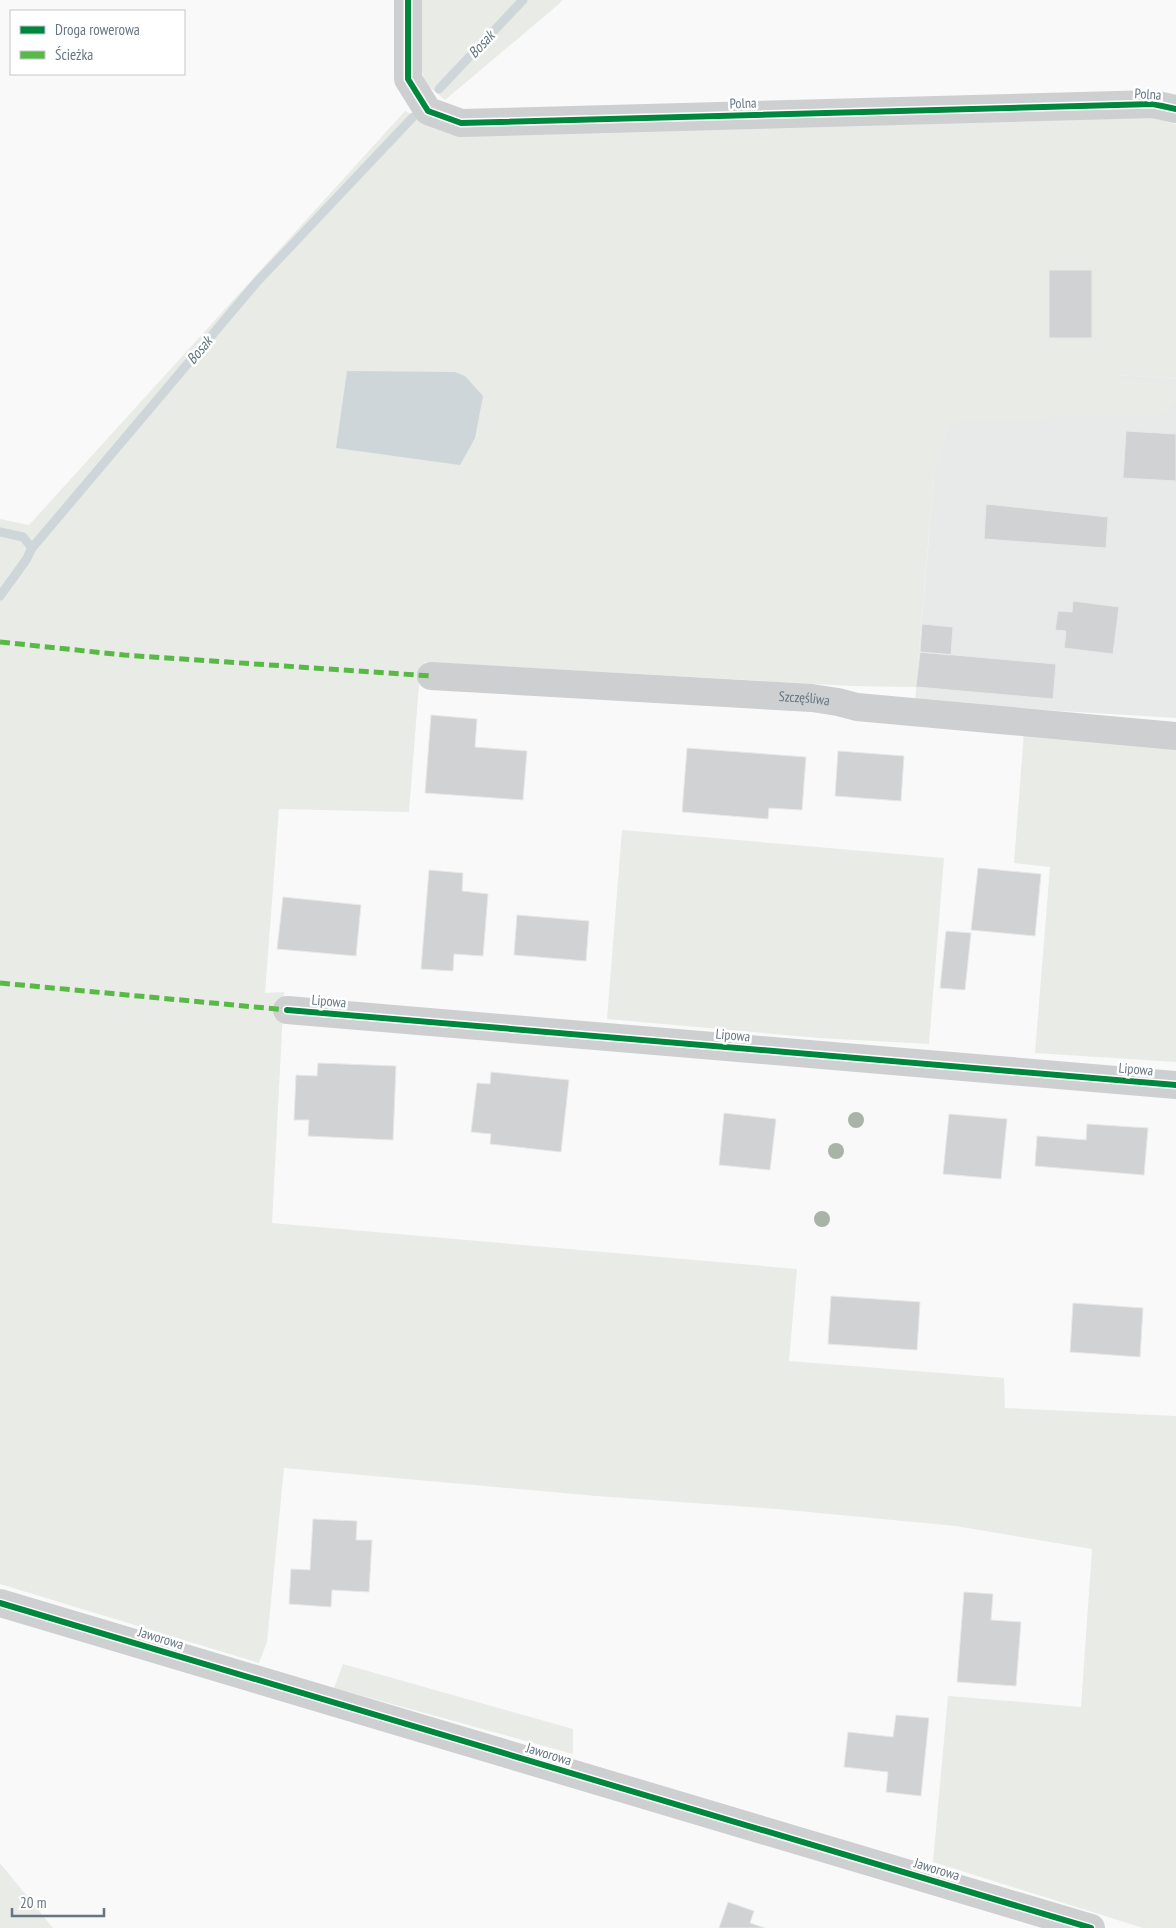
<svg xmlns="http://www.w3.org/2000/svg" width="1176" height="1928" font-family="'PT Sans Narrow',sans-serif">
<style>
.built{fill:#e8e9e9}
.green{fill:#e8ebe6}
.water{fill:#ced6d9}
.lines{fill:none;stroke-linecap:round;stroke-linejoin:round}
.stream{stroke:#ced6d9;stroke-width:9}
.building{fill:#d0d2d3;stroke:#e8e8e8}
.minor{stroke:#cecfd0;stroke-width:28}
.quiet{stroke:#58b947;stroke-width:5;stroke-dasharray:10 5;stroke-linecap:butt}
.cycleway-casing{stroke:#fff;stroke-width:9}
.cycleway{stroke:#00873e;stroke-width:6}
.tree{fill:#a9b3a7}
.labels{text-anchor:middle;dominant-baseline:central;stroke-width:5;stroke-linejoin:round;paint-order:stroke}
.street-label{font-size:14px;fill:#657683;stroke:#fff}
.water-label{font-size:15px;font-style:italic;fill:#60757c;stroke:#fff}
</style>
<rect width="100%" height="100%" fill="#f9f9f9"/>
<path class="built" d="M943,372h130l103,7v339l-261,-16z"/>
<path class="green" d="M416,0h146l-3,4 -114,96 -18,-15 -10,-25z
M405,111l30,16 711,-11 30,8v255l-74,-5 74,11v16l-12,14h-86l-51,5h-59l-19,8 -15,49 -18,210 -65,-1 -426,-24 -6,23 -10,127 -130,-3 -14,184 19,-1 -12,231 525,46 -8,92 215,17 1,30 171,8v512h-33l-210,-66 15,-166 133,11 11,-158 -136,-23 -179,-17 -181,-13 -312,-28 -17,174 -8,21 -259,-79v-1065l29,6z
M1024,732l152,16v314l-141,-9 15,-186 -36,-4z
M622,830l322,28 -15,186 -110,-6 -212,-19z
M343,1664l230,65v25l-239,-66z
M0,1863l53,65h-53z"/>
<path class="water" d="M347,371l108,1 10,4 18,20 -8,42 -15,27 -124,-17z"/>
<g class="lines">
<path class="stream" d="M439,89l84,-89
M0,532l23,5 9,11
M0,596l26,-36 6,-12 224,-265 157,-166"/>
</g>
<path class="building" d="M1049,270h43v68h-43z
M1126,431l50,3v47l-53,-3z
M986,504l122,13 -2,31 -122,-9z
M1073,601l46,6 -6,47 -49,-6 2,-17 -11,-1 3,-19 14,1z
M922,624l31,3 -2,28 -31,-3z
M920,652l136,12 -3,35 -137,-12z
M431,715l46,4 -2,28 52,4 -4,49 -98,-7z
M687,748l119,9 -4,53 -33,-2 -1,11 -86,-7z
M838,751l66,5 -3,45 -66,-5z
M978,868l63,6 -6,62 -64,-6z
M429,870l34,3 -1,18 26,3 -5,62 -29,-2 -1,17 -32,-2z
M283,897l78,8 -5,51 -79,-7z
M517,915l72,6 -3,40 -72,-6z
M946,931l25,2 -6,57 -25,-2z
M318,1063l78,3 -3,74 -85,-4 1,-16h-15l2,-45 21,1z
M491,1072l78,8 -8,72 -71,-8 1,-10 -20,-2 6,-49 13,1z
M724,1113l52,6 -6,51 -51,-5z
M949,1114l58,5 -6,60 -58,-5z
M1087,1124l61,4 -4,47 -109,-9 2,-30 49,4z
M831,1296l89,6 -3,48 -89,-6z
M1073,1303l70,5 -3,49 -70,-5z
M313,1519l44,2 -1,19h16l-3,52 -37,-2 -1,17 -42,-3 2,-35 19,1z
M964,1592l29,2 -2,26 30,2 -5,64 -59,-4z
M896,1715l33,3 -8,78 -35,-4 2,-20 -44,-5 4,-35 45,5z
M728,1902l26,9 -4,12 15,5h-46z"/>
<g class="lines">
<g class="minor">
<path d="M408,0v79l20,32 33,12 692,-19 23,5"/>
<path id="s1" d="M431,676l381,22 26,4 19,5 319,29"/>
<path d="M287,1010l889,75"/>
<path d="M0,1603l1091,325"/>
</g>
<path class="quiet" d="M0,642l124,13 307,21
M0,983l287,27"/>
<g class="cycleway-casing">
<path id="cycleway" d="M408,0v79l20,32 33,12 692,-19 23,5
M287,1010l889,75
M0,1603l1091,325"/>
</g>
<use href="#cycleway" class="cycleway"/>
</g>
<g class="tree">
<circle cx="856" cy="1120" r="8"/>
<circle cx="836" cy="1151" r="8"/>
<circle cx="822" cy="1219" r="8"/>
</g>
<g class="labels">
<g class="street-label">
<text transform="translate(1148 94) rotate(3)">Polna</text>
<text transform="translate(743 103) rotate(-2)">Polna</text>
<text stroke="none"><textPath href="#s1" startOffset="374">Szczęśliwa</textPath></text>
<text transform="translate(329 1001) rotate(5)">Lipowa</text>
<text transform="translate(733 1035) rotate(5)">Lipowa</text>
<text transform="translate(1136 1069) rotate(5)">Lipowa</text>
<text transform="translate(161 1638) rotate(17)">Jaworowa</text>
<text transform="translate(549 1754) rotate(17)">Jaworowa</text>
<text transform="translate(937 1869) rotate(17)">Jaworowa</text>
</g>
<g class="water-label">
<text transform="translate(481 44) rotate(-47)">Bosak</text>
<text transform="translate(199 350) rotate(-50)">Bosak</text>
</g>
</g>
<rect x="10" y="10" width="175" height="65" fill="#ffffff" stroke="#c1c8cd"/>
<rect x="20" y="26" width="25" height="8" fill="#00873e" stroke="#c1c8cd"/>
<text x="55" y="35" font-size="15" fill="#657683">Droga rowerowa</text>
<rect x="20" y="51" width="25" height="8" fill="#58b947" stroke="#c1c8cd"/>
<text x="55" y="60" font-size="15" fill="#657683">Ścieżka</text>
<path d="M12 1908v8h92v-8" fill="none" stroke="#657683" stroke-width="2.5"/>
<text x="20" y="1908" font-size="15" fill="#657683" stroke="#ffffff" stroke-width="4" paint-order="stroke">20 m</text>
</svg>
